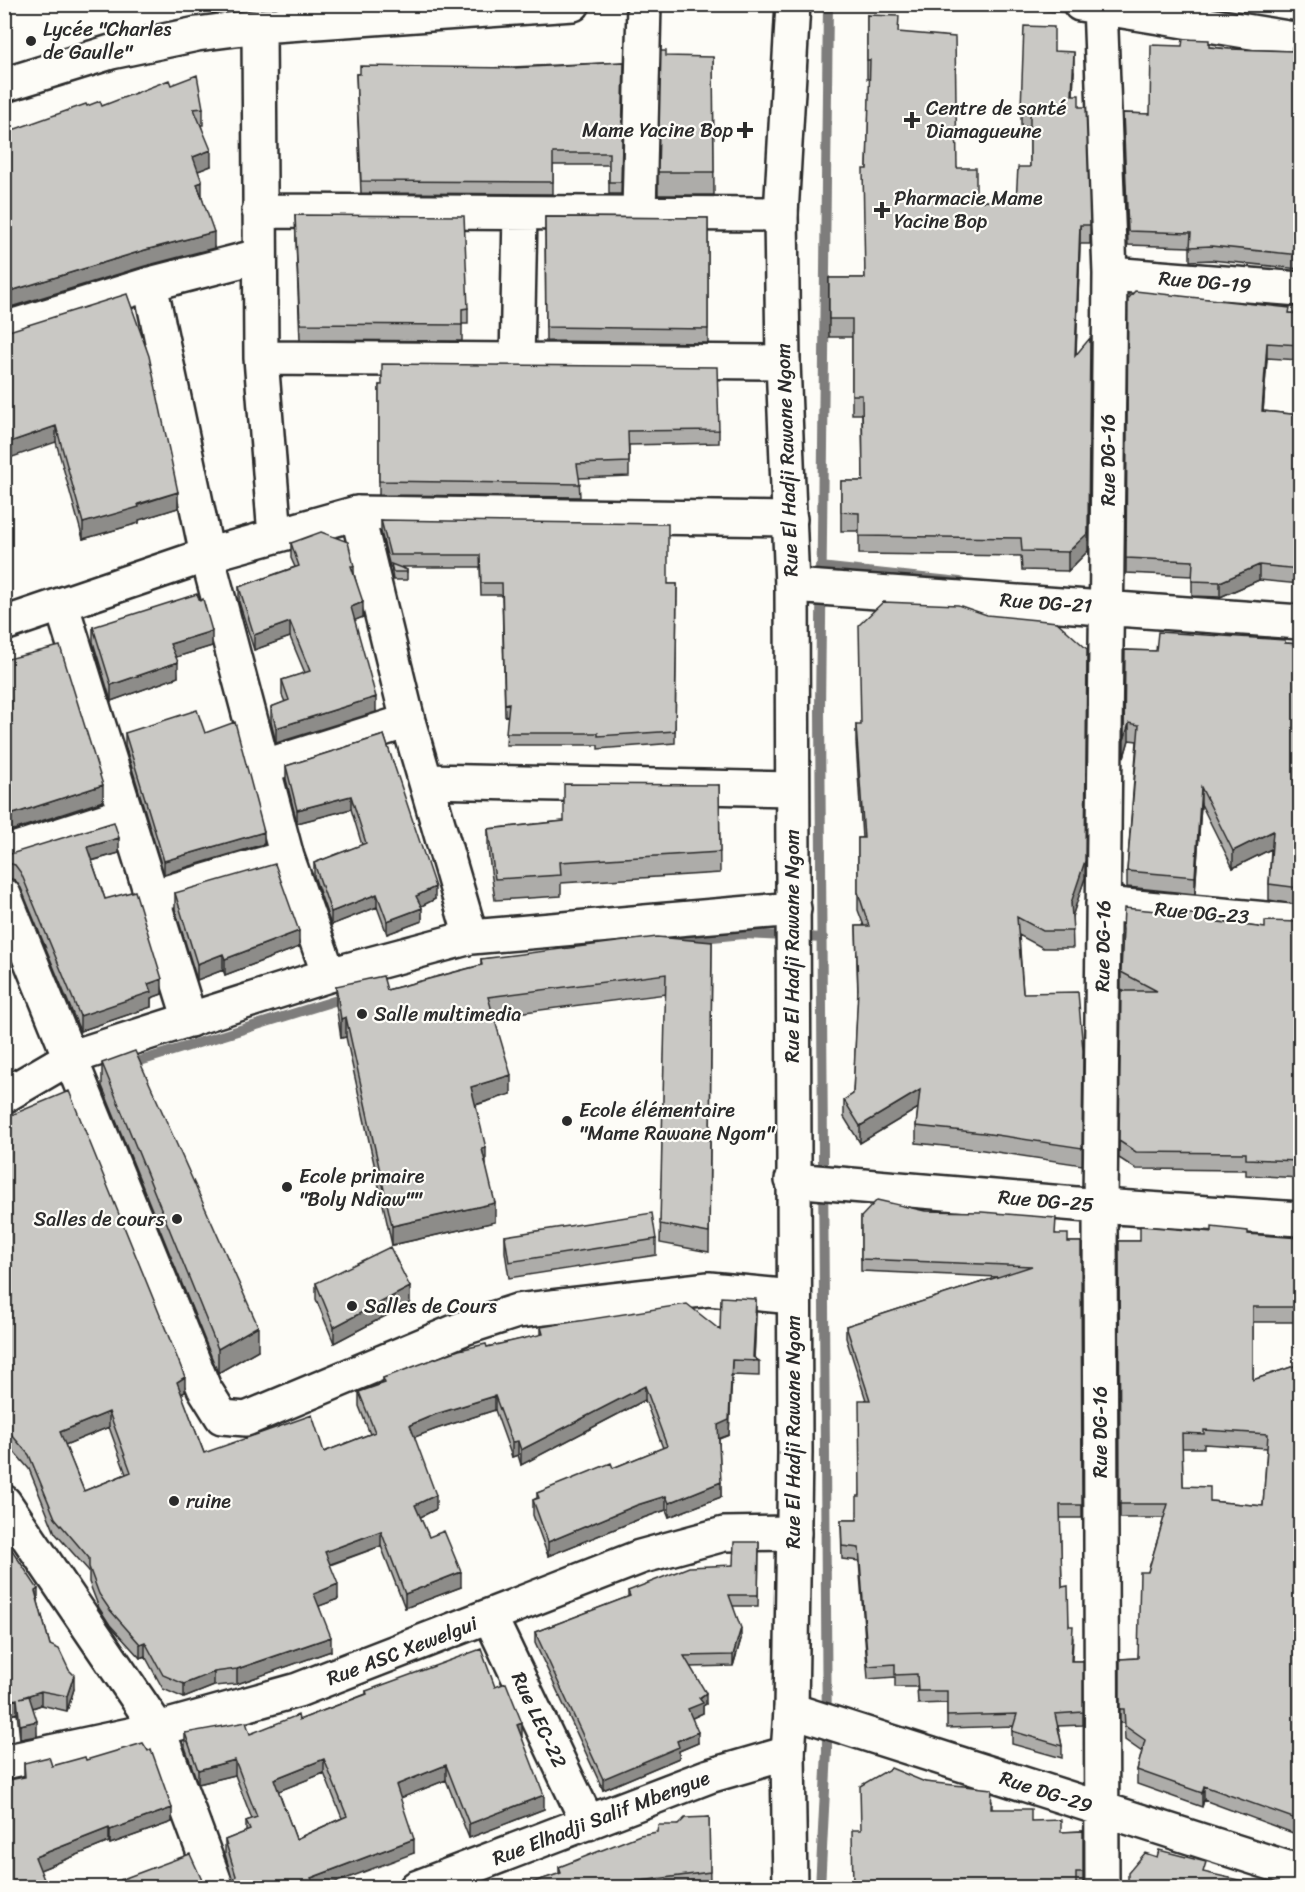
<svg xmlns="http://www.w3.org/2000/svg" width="1305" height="1892" font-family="Sriracha,sans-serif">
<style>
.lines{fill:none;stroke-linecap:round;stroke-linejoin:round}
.stream{stroke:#7e7d7b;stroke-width:10}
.minor-casing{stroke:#2b2b2b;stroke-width:38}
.tertiary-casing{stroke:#2b2b2b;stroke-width:38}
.minor{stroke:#fdfcf7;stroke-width:33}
.tertiary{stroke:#fdfcf7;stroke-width:33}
.wall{fill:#adaca9;stroke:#2b2b2b;stroke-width:1.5;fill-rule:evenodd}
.shaded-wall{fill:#8d8c89;stroke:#2b2b2b;stroke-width:1.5}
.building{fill:#c9c8c4;stroke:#2b2b2b;stroke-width:1.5;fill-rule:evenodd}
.poi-dot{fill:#2b2b2b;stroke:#fdfcf7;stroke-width:2}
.labels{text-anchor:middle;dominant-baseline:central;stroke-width:4.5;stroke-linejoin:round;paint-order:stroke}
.poi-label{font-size:20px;fill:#2b2b2b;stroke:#fdfcf7;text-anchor:start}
.street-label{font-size:20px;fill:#2b2b2b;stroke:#fdfcf7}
</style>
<rect width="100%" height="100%" fill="#fdfcf7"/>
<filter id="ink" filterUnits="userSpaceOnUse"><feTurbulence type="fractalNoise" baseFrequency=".0167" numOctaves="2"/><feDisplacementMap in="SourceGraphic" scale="12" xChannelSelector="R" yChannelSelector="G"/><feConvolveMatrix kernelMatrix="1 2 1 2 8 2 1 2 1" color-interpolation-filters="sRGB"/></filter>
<g filter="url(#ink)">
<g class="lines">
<path class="stream" d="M1021,4l58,6
M820,567l140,15
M670,941l74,-7 79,4
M127,1065l220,-68
M820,1888l7,-137 -7,-1040 8,-707"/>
<g class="minor-casing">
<path id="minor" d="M1080,4l220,36
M1100,4l10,270 -10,932 2,682
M259,26l2,332 14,178
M4,85l107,-33 86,-18 62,-8 314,-22
M259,211l522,3
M639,212l5,-208
M1110,274l190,15
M150,284l57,271 80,302 42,118
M4,329l146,-45 109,-28
M261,358l522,4
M517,362l3,-149
M357,513l51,208 63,216
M792,586l508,36
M62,606l128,414
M4,624l203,-69 150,-42 433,6
M262,767l146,-46
M427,781l365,8
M4,853l121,-39
M4,895l200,493 18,29 24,2 218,-91 53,-17 192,-22 84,8
M151,897l136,-40
M1103,904l197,18
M4,1096l65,-38 260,-83 142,-38 323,-28
M792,1180l308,26 200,13
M4,1502l154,227 59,159
M490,1617l98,206
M791,1710l509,162
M4,1762l154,-33 140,-39 342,-133 84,-23 70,-1
M416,1888l293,-112 79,-23"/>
</g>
<g class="tertiary-casing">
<path id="tertiary" d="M790,1888l-2,-135 3,-43 4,-257 -3,-867 -9,-224 -2,-148 12,-210"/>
</g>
<use href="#minor" class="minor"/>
<use href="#tertiary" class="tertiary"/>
</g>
<path class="wall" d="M867,15l31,17 59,136 19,33 40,1 14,-35v-40h-9v-19l33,-57 20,20 -1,24 6,12 11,118v19h-10l-4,111 12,196 -20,20 -46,-1 -1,-14 -162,-2v-23h-18v-50h22l-1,-67h-10v-77h-23v-59h36l2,-109 3,-90h-3z
M1209,47l20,2 63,2 8,-3v221l-89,-9 -21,1v-14l-62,-2 -5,-132 27,1z
M713,57l1,138h-56v-23z
M624,62l-3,132h-12v-29h-56v29l-192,-1 -5,-119z
M171,85l32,23v17h-2l10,41 -13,5 4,27 12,50 -69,18 -58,-160h15z
M295,215l173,93v16h-6v17l-162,-1z
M545,217l163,1v125l-162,-2z
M1128,299l172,15v46l-33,-2 -4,53 37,4v169l-41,-4 -39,17 -28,-1v-20l-66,-3z
M4,331l174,177 -39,12v3l-56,16 -27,-97z
M379,385l340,45v13l-90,2v31l-50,2 1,19 -201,-2z
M381,520l287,64h9l-2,159 -77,6v-4h-92l2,-30 -3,1 -3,-121h-21l-1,-28h-79l6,3v10h-14l-2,-13h-1l-9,-35z
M291,543l63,23v11l9,40 -9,3 22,92 -100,31 -5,-21v-15l14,-5 -3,-7v-15l23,-7 -15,-36 -36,13 -15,-48v-15l56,-20 -4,-9z
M93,627l119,19 -36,11 2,20 -67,24 -18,-59z
M1285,643l15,1v261l-31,-5v-16l2,-35 -38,19 -32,-64 -6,90 -68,-7v-16l10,-130 -8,-1 -5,17 1,-107 31,1z
M856,725l229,153 -13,38 1,32h-30l-24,-13 4,58 60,57 -1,115 -99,-15 -67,-7v-17l2,-18 -58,35 -16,-26v-17l9,-6 5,-98 -2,-70h8l-6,-16v-72h4l-6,-96z
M125,733h80l59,111 -100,30 -39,-129z
M384,735l51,164 -14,7 1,15 -35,13 -10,-27 -46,18 -17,-49v-13l48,-18 -11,-36 -54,14 -11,-44v-13z
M719,785l1,88 -159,10v13l-66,4 -7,-50v-21l76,-8z
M119,853l-27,8 13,38 57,95 -11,4v9l-71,24 -59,-143 -6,-8 -11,-3v-21z
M175,893l124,54 -74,28 -2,-5 -26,10 -22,-71z
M1212,921l53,7 35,-6v256l-54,-3v-5l-110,-1 -17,-11 2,-167h5l-5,-2v-17z
M712,942l-3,310 -49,-9 6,-249 -173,22 18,78 -35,11 19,117 -103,23 -46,-208 -5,1 -5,-33v-19l51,4 94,-25v-6z
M102,1063l156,287 -40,23 -116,-287z
M4,1118l181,274 -4,2 23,59 120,-1 46,-18 -11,-28v-14l24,-9v-5l104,-31 54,-12v-8l179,3 36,-17 -2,45 5,3v15l-27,-1 -3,60 -10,4 2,58 -52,20 -3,-7 -29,10 -89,36 -15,-41v-15l4,-2v-5l76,-25 50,-20 -18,-48 -124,65 -3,-10 -6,2 -17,-47 -59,19 -22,8 22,72 -16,8 9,20 32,50 -56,21 -24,-62 -51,19 8,34 -19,7 12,45 -94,33 -23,2 -30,12 -21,-9 -18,-33 -5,2 -30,-33 -11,-17 -10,-26v-11l-34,-38 -26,-64 -25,-29zM109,1427l17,47 -42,17 -19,-46z
M925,1211l131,23 12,8h13l1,276h-22l2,69 7,39 4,12 -1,23h11v64l-25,1 4,20v12l-50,-14v-13l2,-5 -67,2v-25l-29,1 -1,-17h-22v-10l-27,2 -9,-118 -17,-2 -1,-39h16l3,-24 6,-96 -20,-62v-12l152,-49 -137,-6v-54z
M1212,1232l88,6v84h-47v58l47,-16v469h-7l-89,-33 -2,7 -65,-23v-14l5,-18 -17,-12 -1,-17h-4v-64l18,-1 10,-86 16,-54h-44l-1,-277h21zM1204,1444l63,4 -4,58 -53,-5 -27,-15 -1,-38h22z
M505,1236l151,3v16l-147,23 -4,-26z
M316,1283l94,20 -76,40 -18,-44z
M759,1542l-1,64h-25l8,33 -8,27 -43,1 16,37 -3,2v7l-11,5 6,25 -19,8v7l-76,32 -68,-147v-11l93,-35v-6l105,-26z
M38,1602l12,43 24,44 -7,22 -26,-6 -8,3 4,28 -17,3 -3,-26 -13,4z
M495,1687l27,51 22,71 -75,29 -23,-58 -46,18 14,55 -183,33 2,-4 -8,-28v-14l21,-8v-11l6,-2 -17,-44 -37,9 -13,-37v-14l65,1 49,-14 67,-26v-3zM324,1773l18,45 -46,21 -18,-48z
M86,1760l86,62 -62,22 -1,-2 -69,28 -36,17 20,-110v-14l28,3z
M925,1782l67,19v8l39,12 30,11 22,-1v53h-7z
M709,1817l1,69 -9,1h-182l40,-13v-7l119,-42z"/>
<path class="shaded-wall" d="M1074,52v19l-2,43v-19z
M211,150v16l-18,7v-16z
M202,182v16l-5,-14z
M1080,225v19l-5,130v-18z
M214,232v16l-69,18 -141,43v-16l141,-43z
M1090,338l-2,213 -20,20v-19z
M1267,343v15l-5,68v-15z
M56,426v16l-52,18v-16z
M6,486v16l-2,2v-16z
M178,492v16l-39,12v3l-56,16v-16z
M1259,565v15l-39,17v-15z
M363,602v15l-12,5v-15z
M290,622v15l-36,13v-15z
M212,631v15l-42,13v-15z
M1087,649l-2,229 -14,42v-17z
M178,662v15l-67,24v-16z
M376,697v15l-100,31v-15z
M1129,723v17l-5,17v-17z
M103,785v16l-99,32v-16z
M1201,787v17l-6,90v-17z
M351,796v13l-54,14v-13z
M1273,831v17l-40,20v-17z
M264,832v12l-100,30v-13z
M119,838v15l-32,9v-15z
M435,887v12l-19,10v-13z
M377,894v13l-46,18v-13z
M422,908v13l-35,13v-13z
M299,931v16l-74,28v-16z
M223,954v16l-26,10v-16z
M162,979v15l-11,4v9l-71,24v-15l68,-32z
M346,1017v20l-5,1v-19z
M511,1075v19l-40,12v-19z
M920,1090v17l-60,36v-17z
M486,1148v20l-4,-19z
M495,1203v19l-103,23v-19z
M410,1287v16l-76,40v-16z
M756,1299v14l-2,48h-1z
M258,1326v24l-40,23v-24z
M732,1360l-3,75 -11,4v-14z
M185,1377v15l-8,4v-14z
M645,1386v14l-124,65v-15z
M495,1396v14l-59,19 -26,10v-14l26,-11z
M109,1412v15l-49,20v-15z
M518,1441v14l-6,2v-15z
M721,1482v15l-52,20v-14z
M436,1495v14l-21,11v-15z
M666,1496v14l-29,10 -89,36v-14l89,-37z
M381,1531v15l-56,20v-14z
M461,1572v15l-56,21v-14z
M338,1584v15l-24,9v-14z
M38,1589v14l-3,-12z
M741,1628v11l-8,27v-11z
M331,1637v14l-94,33v-15z
M145,1642v14l-5,2v-14z
M214,1672v14l-30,12v-14z
M74,1675v14l-7,22v-15z
M41,1691v14l-21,7v-14z
M706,1693v11l-3,2v7l-15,7v-11z
M17,1699v14l-13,4v-14z
M37,1721v15l-17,3v-14z
M522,1723v15l-5,-13z
M698,1732v11l-19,8v7l-76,32v-11l74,-38z
M324,1759v14l-50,20v-14z
M235,1760v15l-37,9v-14z
M446,1765v15l-50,20v-15z
M1204,1786v14l-2,7v-14z
M544,1795v14l-75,29v-14z
M172,1808v14l-62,22v-14z
M109,1828v14l-74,30v-15z
M414,1839v14l-90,34h-13v-9z"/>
<path class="building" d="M867,15l32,1 -1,16 57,5 2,131h19v33l40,1 2,-35h12v-59h-9l3,-82 30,1v24l20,1 -2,43h7v12h7l4,118h-10l-5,131 15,-18 -2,195 -20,19 -46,-1 -1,-13 -162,-2v-23l-18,-1v-31h22l-1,-86h-10v-76h-23v-41h36l-2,-109h4l3,-109h-3z
M1183,39l26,1v7l20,2 63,2v-4l8,1v207l-89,-9 -21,1 1,-14 -63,-2 -5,-118 27,1 1,-69 31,1z
M661,51h5v5l47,1 1,115h-56z
M624,62l-3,120h-12v-29h-56v29l-192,-1 -5,-107h4v-8l152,2z
M197,75l6,33 -9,1 17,41 -18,7 9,25 -5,2 17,48 -69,18 -141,43v-160l82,-29 1,2 13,-5 2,5 67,-26 2,5z
M295,215l169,1 4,92 -6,1v16l-162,-1z
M545,217l163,1v111l-162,-2z
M1135,291l155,17 -1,5 11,1v31l-33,-2 -5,68 38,4v154l-41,-4 -39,17 -28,-1 1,-20 -67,-3 2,-259z
M127,294l22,62 29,136 -40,12 1,3 -56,16 -27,-97 -52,18v-113h5z
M382,364l335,3 2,63 -91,1 1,31 -52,2 3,20 -201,-3v-96h3z
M381,520l287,4v60h9l-2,147 -77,5v-3h-92l3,-30 -4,1 -3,-121h-21l-1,-28h-90z
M321,532l27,10 6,24h-3l12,36 -12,5 25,90 -100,31 -5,-21 18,-7 -7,-20 28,-9 -20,-49 -36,13 -15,-48 60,-21 -8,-23z
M391,564l16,6v2h-14z
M197,594l3,7 3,-2 9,32 -42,13 8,18 -67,23 -18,-58z
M883,602l75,3 29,10 70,7 30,27 -2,212 -14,42 2,28h-30l-26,-14 6,76 55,-1 5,58 -1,98 -99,-15 -67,-7 4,-36 -60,36 -16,-26 9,-6 5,-105 -2,-63h13l-11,-34v-54h6l-8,-113h5l-2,-100z
M1158,632l127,8v3l15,1v244l-31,-4 4,-53 -40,20 -32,-64 -6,90 -68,-6 12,-146 -10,-2 -5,17 1,-90 31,1z
M60,646l43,139 -99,32v-157z
M197,710l8,23 30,-11 29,110 -100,29 -39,-128z
M384,735l51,152 -19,9 6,12 -35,13 -10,-27 -46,18 -17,-49 52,-20 -15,-47 -54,14 -11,-44z
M564,784l155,1 1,67 -160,10 1,13 -66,4 -7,-50 76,-8z
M114,822l5,16 -32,9 18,52 30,-8 27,88 -14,5 3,8 -71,24 -59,-143 -6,-8 -11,-3v-6z
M275,864l24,67 -74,28 -2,-5 -26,10 -22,-71z
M1124,908l88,8 -1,5 54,7v-7l35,1v239l-54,-2v-6l-110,-1 -17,-11 2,-150h36l-36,-19z
M657,937l55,5 -3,291 -49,-9 6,-250 -178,23 23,78 -40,12 15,61 -4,1 13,54 -103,23 -46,-209 -5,2 -5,-33 47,-10 4,14 95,-25 -1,-6z
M135,1051l123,275 -40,23 -116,-286z
M69,1091l116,286 -8,5 27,71 108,-38 12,37 51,-20 -16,-40 26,-9 -2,-5 43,-16 33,-12 27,-6 1,3 56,-13 -2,-7 146,-23 33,26 1,-33 35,2 -3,58 6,4 -27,-1 -3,60 -11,5 3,57 -52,21 -3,-7 -29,9 -89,37 -15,-42 6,-2 -2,-5 74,-30 2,5 54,-22 -22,-60 -124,64 -3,-9 -6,1 -17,-46 -59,18 -26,11 26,70 -21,10 14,32 15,-6 17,41 -56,22 -24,-63 -56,21 13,32 -24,10 17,43 -94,32 -23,3 -30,12 -21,-9 -18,-33 -5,2 -30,-34 -11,-16 -10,-27v-9l-34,-40 -26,-63 -25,-29v-308zM109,1412l22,60 -47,19 -24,-59z
M877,1200l48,11 57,1 74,6 -1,16h13v8h13l1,263h-22l2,82 6,-1 1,40h4l-2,35h12v51l-28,2 7,32 -50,-15 5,-17 -70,2v-25h-29l-1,-17 -22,1v-11l-27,2 -9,-118 -17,-2 -1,-26h16v-24h3l-1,-96h11l-24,-74 186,-60 -171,-7v-42z
M652,1213l4,26 -147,23 -4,-26z
M1140,1226l72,6v-5l36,4v3l52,4v69h-47v73l47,-16v454h-7l-89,-32 -2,7 -65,-23 8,-30 -20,-14 -1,-17h-4v-50l18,-1 2,-86h8l20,-68h-48l-1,-263h21zM1204,1430l64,4 -5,72 -53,-5v-14l-27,-1 -1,-53 22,1z
M390,1247l20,40 -76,40 -18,-44z
M4,1538l34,51 -3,2 15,54 9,4 10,21 5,5 -7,21 -26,-5 -21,7 9,-2 8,25 -17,4 -3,-26 -13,4z
M734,1542h25l-1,53h-29l12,33 -8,27 -49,1 22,37 -7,5 4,5 -15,6 10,23 -21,9 2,6 -76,32 -68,-147 95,-36 -2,-5 61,-24 44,-2z
M481,1649l14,38 11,-4 16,40 -5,2 27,70 -75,29 -23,-59 -50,20 18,54 -103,39 4,9h-86l2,-1 5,-10 -11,-36 25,-10 -4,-9 11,-4 -22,-57 -37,10 -13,-37 61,-11 4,12 48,-19 1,5 68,-26 -1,-3zM324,1759l23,57 -51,23 -22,-60z
M143,1743l5,8 3,-2 21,59 -62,22 -1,-2 -74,29 12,30h-43v-106l21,-4 -1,-14 25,-6 3,9 33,-9 1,3z
M891,1768l34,14 67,7 -1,20h40v12l30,-1v12l22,-1v41h-7v15h-223l-1,-57h9l-1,-44z
M709,1817l1,55 -92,12 1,3h-100l42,-14 -2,-6 81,-32 17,-3 1,-7h20l7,-7z
M1159,1850l47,12 -3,10 44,10 2,4 4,1h-125v-14l17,-20 12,4z
M190,1854l15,33h-104z"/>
</g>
<g class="poi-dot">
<circle cx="31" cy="41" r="6"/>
<path d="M909 111h6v6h6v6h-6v6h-6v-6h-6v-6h6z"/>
<path d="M742 121h6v6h6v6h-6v6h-6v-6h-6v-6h6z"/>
<path d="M879 201h6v6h6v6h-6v6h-6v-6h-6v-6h6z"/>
<circle cx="362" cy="1014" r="6"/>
<circle cx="567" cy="1121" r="6"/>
<circle cx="287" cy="1187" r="6"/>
<circle cx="177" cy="1219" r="6"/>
<circle cx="352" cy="1306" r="6"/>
<circle cx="174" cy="1501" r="6"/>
</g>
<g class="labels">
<g class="poi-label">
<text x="43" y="29">Lycée "Charles<tspan x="43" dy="23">de Gaulle"</tspan></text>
<text x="926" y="108">Centre de santé<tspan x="926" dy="23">Diamagueune</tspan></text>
<text x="733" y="130" text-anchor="end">Mame Yacine Bop</text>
<text x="894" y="198">Pharmacie Mame<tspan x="894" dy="23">Yacine Bop</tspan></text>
<text x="374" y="1014">Salle multimedia</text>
<text x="579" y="1110">Ecole élémentaire<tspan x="579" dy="23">"Mame Rawane Ngom"</tspan></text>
<text x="299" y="1176">Ecole primaire<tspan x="299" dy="23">"Boly Ndiaw""</tspan></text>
<text x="165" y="1219" text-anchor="end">Salles de cours</text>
<text x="364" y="1306">Salles de Cours</text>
<text x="186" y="1501">ruine</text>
</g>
<g class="street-label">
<text transform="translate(1205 282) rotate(5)">Rue DG-19</text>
<text transform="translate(787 460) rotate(-92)">Rue El Hadji Rawane Ngom</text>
<text transform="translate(1108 460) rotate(-90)">Rue DG-16</text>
<text transform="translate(1046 603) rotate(4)">Rue DG-21</text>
<text transform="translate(1202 913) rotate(5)">Rue DG-23</text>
<text transform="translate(792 946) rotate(-90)">Rue El Hadji Rawane Ngom</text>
<text transform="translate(1103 946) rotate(-89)">Rue DG-16</text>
<text transform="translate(1046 1201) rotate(5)">Rue DG-25</text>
<text transform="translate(793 1432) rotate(-90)">Rue El Hadji Rawane Ngom</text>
<text transform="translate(1100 1432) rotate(-90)">Rue DG-16</text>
<text transform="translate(402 1651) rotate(-21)">Rue ASC Xewelgui</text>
<text transform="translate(539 1720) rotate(65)">Rue LEC-22</text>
<text transform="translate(1046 1792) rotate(18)">Rue DG-29</text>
<text transform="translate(601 1818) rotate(-21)">Rue Elhadji Salif Mbengue</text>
</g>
</g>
<rect width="1305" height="1892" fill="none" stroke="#fdfcf7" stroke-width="24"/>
<rect x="12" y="12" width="1281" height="1868" fill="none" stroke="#2b2b2b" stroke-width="2" filter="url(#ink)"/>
</svg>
